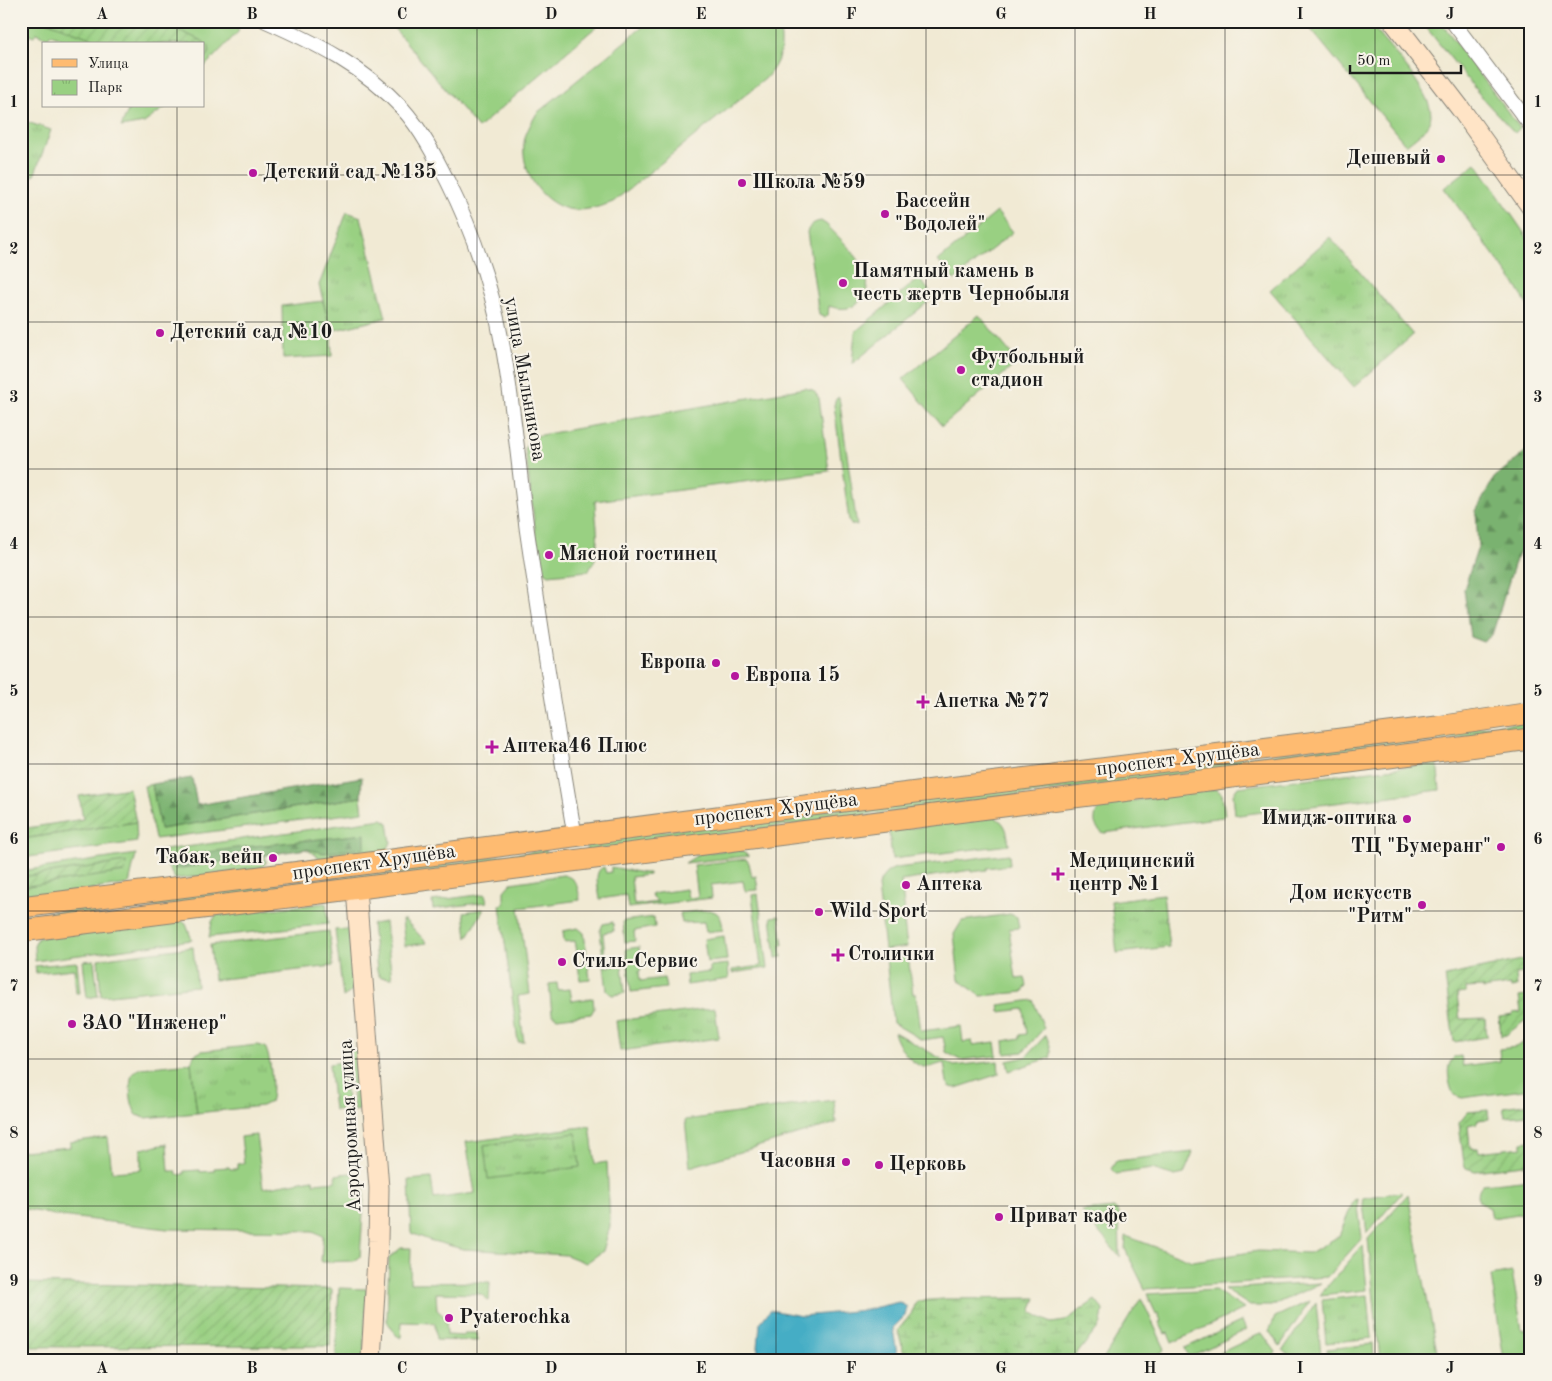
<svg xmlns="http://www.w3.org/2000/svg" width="1552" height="1381" font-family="'Old Standard TT',serif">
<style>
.grass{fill:#99d082;stroke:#5a764f}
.forest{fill:url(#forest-firs);stroke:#4b6746}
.wetland{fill:url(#wetland-marsh);stroke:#5a764f}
.park{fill:url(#park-tufts);stroke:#5a764f}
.garden{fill:url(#garden-furrows);stroke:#5a764f}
.water{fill:#45adc5;stroke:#306470}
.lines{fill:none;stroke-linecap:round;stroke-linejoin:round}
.street-casing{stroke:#868378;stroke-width:16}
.secondary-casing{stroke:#868378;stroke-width:21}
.primary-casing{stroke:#868378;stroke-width:23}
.street{stroke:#fff;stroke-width:14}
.secondary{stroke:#ffe4c6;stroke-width:19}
.primary{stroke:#febb71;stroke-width:21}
.grid{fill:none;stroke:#1c1c1c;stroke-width:1;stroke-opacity:0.55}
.poi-dot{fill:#b5179e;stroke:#f7f3e8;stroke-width:2}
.labels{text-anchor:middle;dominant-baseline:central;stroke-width:4.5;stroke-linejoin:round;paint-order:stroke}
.poi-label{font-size:20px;font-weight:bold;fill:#1c1c1c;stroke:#f7f3e8;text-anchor:start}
.street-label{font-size:20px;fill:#1c1c1c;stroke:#f7f3e8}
.neatline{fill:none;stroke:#1c1c1c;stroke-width:2}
.grid-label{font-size:16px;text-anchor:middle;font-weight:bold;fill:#1c1c1c}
</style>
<defs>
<pattern id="forest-firs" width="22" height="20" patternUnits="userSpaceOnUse" patternTransform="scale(1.25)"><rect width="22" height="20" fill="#7ab270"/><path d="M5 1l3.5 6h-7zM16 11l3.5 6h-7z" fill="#63905b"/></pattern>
<pattern id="wetland-marsh" width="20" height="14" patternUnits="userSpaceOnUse" patternTransform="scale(1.25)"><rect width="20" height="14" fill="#99d082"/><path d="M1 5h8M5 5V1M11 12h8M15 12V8" fill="none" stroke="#83b270"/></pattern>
<pattern id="park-tufts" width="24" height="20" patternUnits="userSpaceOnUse" patternTransform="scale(1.25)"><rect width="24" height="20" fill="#99d082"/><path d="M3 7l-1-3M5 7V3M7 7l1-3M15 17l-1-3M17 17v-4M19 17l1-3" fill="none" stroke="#83b270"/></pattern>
<pattern id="garden-furrows" width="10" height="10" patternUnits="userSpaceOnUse" patternTransform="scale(1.25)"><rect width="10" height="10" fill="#99d082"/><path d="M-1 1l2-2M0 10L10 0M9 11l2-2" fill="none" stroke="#83b270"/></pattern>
</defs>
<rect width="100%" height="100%" fill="#f7f3e8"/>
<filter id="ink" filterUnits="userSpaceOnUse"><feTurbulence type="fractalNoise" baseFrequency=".02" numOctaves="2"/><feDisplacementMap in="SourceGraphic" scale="10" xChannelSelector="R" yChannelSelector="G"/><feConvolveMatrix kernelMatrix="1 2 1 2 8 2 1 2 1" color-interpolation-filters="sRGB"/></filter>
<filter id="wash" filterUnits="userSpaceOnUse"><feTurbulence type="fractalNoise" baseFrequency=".0096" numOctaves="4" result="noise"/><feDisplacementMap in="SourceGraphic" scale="20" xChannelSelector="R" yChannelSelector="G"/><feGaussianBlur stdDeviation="1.12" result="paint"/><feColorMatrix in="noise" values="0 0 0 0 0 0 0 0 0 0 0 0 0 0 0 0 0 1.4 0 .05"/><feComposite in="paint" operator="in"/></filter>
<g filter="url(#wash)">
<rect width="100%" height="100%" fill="#f1ead4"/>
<path class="grass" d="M21,21h214l4,10 -35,36v-23h-128l-5,-2 -1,2 -10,-2 1,-4 -11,-4 -2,4 -12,-5 -2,3 -11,-4 1,-3 -3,-1z
M388,21h215l-125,107z
M650,21h128c6,24 4,39 -13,58l-152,123c-13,5 -30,10 -45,7 -29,-7 -50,-42 -43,-72 3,-9 8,-17 12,-24z
M1304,21h64c14,18 71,77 62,99 -4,11 -16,18 -24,25z
M1421,21h19l80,107 -5,5 -31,-33z
M130,106h37l-23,17 -23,4z
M1476,163l55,80v68l-18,-30 -69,-93z
M997,212l16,20 -59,48 -16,-19z
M821,221l6,4c16,18 56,49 34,75 -9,10 -20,10 -32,6l-1,9 -3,3 -6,-3 -12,-83c3,-7 7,-10 14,-11z
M919,278l15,19 -82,67 3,-32z
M323,301l8,30 1,25 -49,3 -1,-53z
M979,315l39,47 -76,64 -39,-47z
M805,388l8,2 6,8 10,73 -234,30c0,22 9,52 -7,70l-39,4 -9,-6 -15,-121 3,-6 7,-6z
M839,397l18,129 -6,-2 -2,-3 -15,-116 2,-6z
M1531,721v8l-944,122 -2,-10z
M1437,763l3,27 -201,25 -4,-1 -2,-20 5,-7z
M152,784l9,45 200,-32 2,15 -208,27 -11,-53z
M1216,789l6,5 3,21 -2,2 -119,16c-13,-5 -11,-21 -1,-28z
M995,817c12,7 12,15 14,28l-117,14 -3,-28z
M382,819l6,4 3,19 -5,11 -63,7 -17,-11 -41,5 1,9 -7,6 -84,10 -17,-28z
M136,822l1,20 -116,16v-19z
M738,849l11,7 -64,7 16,-10z
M546,850l2,6 -527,68v-8z
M136,854l-7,30 -108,15v-28z
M1009,854l1,11 -23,3v2l-16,2v-2l-70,11 5,41h-2l3,25 -22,3 -7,-64c4,-9 8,-15 18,-18z
M746,859l3,4 3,14 4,-1 2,14 -13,1 -2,-10 -32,4 1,13 -84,10 -2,-13 -26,4c-1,-10 -8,-28 4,-32l2,6 5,-1v-5l32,6h6v2l-18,2 3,28 24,-3 -6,-5 -1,-3 35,-5 2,9 10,-1 -4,-32z
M563,875c14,3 15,13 17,25l-61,8 11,86 -12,2 6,46h-6l-18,-137 4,-1v-13l7,-8z
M485,894l2,8 -54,7 -1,-8z
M758,894l10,74 -36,5v-3l29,-4 -9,-71z
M326,903l2,21 -119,13 3,-15 4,-7z
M484,909l-17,29 -3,-26z
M709,910c12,2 13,10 14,20l-17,2 -2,-10 -22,1 -2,-10z
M1010,914l7,3 2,11 -10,1 7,50 9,-1 2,7 -4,7 -42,4 -22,-16 -5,-46 8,-13z
M779,916l4,29h-2l1,12 -6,1 -5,-41z
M654,917l1,10 -21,4 1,10 -10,1 -2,-21z
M180,920l6,4 6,16 -157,21 -1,-15 4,-8z
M402,920h3l22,23 -22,3z
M385,922l7,56 -12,-1 -3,-6 -5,-47z
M613,922l1,9 -11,2 3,34 16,-2 3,28 -13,2 -5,-4 -7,-60 3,-7z
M578,928l6,5 6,46 -10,1 -2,-17 5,-1 1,-8 -2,-3 -5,1 -2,-11 -11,1 -1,-11z
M348,929l7,53 -4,10 -8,5 -8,-67z
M329,931l4,35 -119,14 -4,-35z
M724,936l3,24 -20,2 -3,-23z
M193,947l4,39 -96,10 -3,-37z
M639,947l2,23 -2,1 1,10 24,-3 2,10 -35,4 -5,-43z
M908,955l5,39h3l5,37 40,-5 2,16 9,-1 1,4 22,-3 2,14 -37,4 -14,-8 -3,-15 -21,3 -29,-17 -7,-65z
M94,960l4,36 -11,2 -4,-37z
M77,962l3,31h-4l-2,-24 -38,4 -1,-7z
M728,964l1,15 -42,6 -1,-10 24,-3v-6z
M557,983l1,7 12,-1 2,12 21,-3 1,11 -3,5 -34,4 -5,-4 -3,-30z
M1033,1000l11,28 -21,24 -18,2 -1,-13 16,-3v-3l7,-1 -3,-25 -24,3 -1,-7z
M894,1032l60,34 44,-5 1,13 -43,14 -6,-1 -3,-5 -3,-19c-6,1 -14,5 -20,4 -14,-3 -27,-22 -30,-35z
M1046,1035c3,8 7,15 4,23l-41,13 -2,-10 19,-4z
M1531,1037v52l-69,9 -8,-3c-4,-6 -8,-25 -4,-32 1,-3 4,-5 5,-6l6,-1 2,10 37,-5 -1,-12 17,-2z
M348,1048l5,1 7,4 5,50 -6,7 -5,1z
M343,1062l5,47 -14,1 -5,-46z
M191,1063l6,50 -52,5 -8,-3c-7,-9 -9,-33 -4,-43l8,-4z
M834,1100l2,23 -146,44 -5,-47z
M590,1126l5,38 12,-2 3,64 -7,25 -17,12 -20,-8 -103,-6 -34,-9 -18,-7 -2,-53 22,-2 3,21 41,-6 -9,-51z
M256,1135l7,53 50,-9 1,4 22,-2v-6c14,-2 20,-5 29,8l-5,74 -6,4 -33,1 2,-26 -10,-5 -146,-2 -114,-14 -32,-7v-57l49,-4v-5l38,-5 4,35 29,-2v-21l26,-5 2,27h7l1,4 7,-1v-3l16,-1v2l14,-1v-3l15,-1 1,2h7v-5l7,-1 -3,-26z
M1193,1152l-9,22 -9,2 -23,-7 -36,5 -5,-5 5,-8z
M1531,1179v33l-39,6 -2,-10 -11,-6c-1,-8 -2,-12 4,-18z
M1401,1192v2l-34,39 -5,-35z
M1408,1194l30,164 -8,2h-50l-12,-121z
M1357,1199l5,39 -35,39 -182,12 -20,-40 1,-13 67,25 65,-10 52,2 29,-17 15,-36z
M1114,1208l5,5 1,44 -39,-46z
M1363,1245l4,45 -47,5z
M401,1248h10l-1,35 80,-1 -1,19 -8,-7 -45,-1 1,17 9,8 1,17 17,1v-3h13l1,8 -42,-1 -1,-17 -33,-1 -1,16 -5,-3 -9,-14 2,-63z
M1512,1272l10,58 9,-1v31h-27l-13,-84z
M1321,1283l-50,23h-21l-26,-17z
M339,1288l28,1 -4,71h-27z
M1215,1290l29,19 -72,34 -4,-10 -3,1 -6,-12 2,-1 -3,-8 -2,1 -9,-20z
M1141,1298l24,51 -12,11h-50z
M1310,1301l-30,45 -11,-15 6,-14z
M1316,1302l5,53 -29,2 -9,-7z
M1242,1321l4,9 -57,27 -4,-9z
M1262,1333l14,19 -5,8h-66z
M1373,1344l1,16h-46l-1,-11z"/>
<path class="forest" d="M1531,447v79l-16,36 -23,73 -9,7 -13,-5 -6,-48 14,-42 -2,-36 18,-33z
M362,777l-1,20 -201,32 -8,-45 40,-6 5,27z
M365,834v14l-41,5 -18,-4 -131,20 -6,-11 67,-10z"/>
<path class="wetland" d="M1036,1298l-5,14 20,11 14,-2 30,-21 8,10 -2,14 -29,36h-171l3,-6 -6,-24 13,-16 6,-13 27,-2z"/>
<path class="park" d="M21,120l30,10 -17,46 -13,-4z
M347,212l14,5 25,101 -55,13 -12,-46z
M1330,237l83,98 -59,52 -84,-97z
M1163,894l6,53 -52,6 -6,-52z
M715,1008l4,30 -99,13 -4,-30z
M257,1045l8,2c6,9 9,46 5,55l-8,4 -65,7 -6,-50 3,-8 8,-4z
M576,1133l4,34 -92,12 -4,-34z
M1368,1295l4,43 -46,5 -4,-43z"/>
<path class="garden" d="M46,21h76l50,6 30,14 7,5v8l-5,6v-16l-93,-1 -21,-5z
M129,788l7,34 -115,17v-10l62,-10 -4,-23z
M126,862l-1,10 -104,15v-10z
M1531,958v9l-7,1v5l-8,1 1,13 -6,1 -1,-3 -27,4 -1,-2 -16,1v5l-9,1 3,25 25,-1 2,19 -33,5 -9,-66z
M1527,996l1,4 3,-1v17l-25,19 -5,1 -2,-19 14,-2v-2l8,-1 -2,-15z
M1531,1103v12l-26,2 -2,-10z
M1488,1110l1,9 -12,1v3l-9,2 2,23h8l1,4 43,-5v-5l9,-1v23l-56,7 -9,-3 -2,-4 -5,-41 9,-11z
M21,1283l311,6 -2,57 -309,1z"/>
<path class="water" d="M899,1302l8,5 -2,9 -12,12 4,27 -2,5h-138l3,-37 10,-13 32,6 62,-6z"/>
</g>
<g filter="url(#ink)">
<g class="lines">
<g class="street-casing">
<path id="street" d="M266,21c50,22 98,46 136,87 19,21 33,48 46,74 26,52 45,109 55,166 11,61 16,122 24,183 15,102 30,204 48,306
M1452,21l79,105"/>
</g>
<g class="secondary-casing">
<path id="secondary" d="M1393,21l67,87 71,99
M356,889l23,299 -1,53 -7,119"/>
</g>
<g class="primary-casing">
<path id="primary" d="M21,907l303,-38 416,-55 697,-87 94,-14
M21,931l1510,-192"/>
</g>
<use href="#street" class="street"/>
<use href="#secondary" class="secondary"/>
<use href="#primary" class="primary"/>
</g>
</g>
<path class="grid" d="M177,21v23M327,21v1339M477,21v1339M626,21v1339M776,21v1339M926,21v1339M1075,21v1339M1225,21v1339M1375,21v1339M177,106v1254M21,175h1510M21,322h1510M21,469h1510M21,617h1510M21,764h1510M21,911h1510M21,1059h1510M21,1206h1510"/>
<g class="poi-dot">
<circle cx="1441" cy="159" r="5"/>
<circle cx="253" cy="173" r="5"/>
<circle cx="742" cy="183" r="5"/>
<circle cx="885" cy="214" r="5"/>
<circle cx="843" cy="283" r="5"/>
<circle cx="160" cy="333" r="5"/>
<circle cx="961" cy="370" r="5"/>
<circle cx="549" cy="555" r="5"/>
<circle cx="716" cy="663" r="5"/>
<circle cx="735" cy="676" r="5"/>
<path d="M920.5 694.5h5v5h5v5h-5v5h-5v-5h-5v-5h5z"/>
<path d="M489.5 739.5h5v5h5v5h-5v5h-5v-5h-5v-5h5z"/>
<circle cx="1407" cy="819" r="5"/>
<circle cx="1501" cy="847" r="5"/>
<circle cx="273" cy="858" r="5"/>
<path d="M1055.5 866.5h5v5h5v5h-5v5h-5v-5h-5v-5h5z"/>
<circle cx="906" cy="885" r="5"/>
<circle cx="1422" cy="905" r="5"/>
<circle cx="819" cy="912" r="5"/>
<path d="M835.5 947.5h5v5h5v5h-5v5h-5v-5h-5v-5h5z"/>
<circle cx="562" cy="962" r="5"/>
<circle cx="72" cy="1024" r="5"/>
<circle cx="846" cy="1162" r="5"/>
<circle cx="879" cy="1165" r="5"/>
<circle cx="999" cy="1217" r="5"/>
<circle cx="449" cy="1318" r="5"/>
</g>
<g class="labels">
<g class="poi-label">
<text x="1431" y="159" text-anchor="end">Дешевый</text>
<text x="263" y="173">Детский сад №135</text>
<text x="752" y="183">Школа №59</text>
<text x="895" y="202">Бассейн<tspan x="895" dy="23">"Водолей"</tspan></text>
<text x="853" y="272">Памятный камень в<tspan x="853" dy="23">честь жертв Чернобыля</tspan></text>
<text x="170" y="333">Детский сад №10</text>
<text x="971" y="358">Футбольный<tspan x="971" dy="23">стадион</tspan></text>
<text x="559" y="555">Мясной гостинец</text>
<text x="706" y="663" text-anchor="end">Европа</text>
<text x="745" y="676">Европа 15</text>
<text x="933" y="702">Апетка №77</text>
<text x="502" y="747">Аптека46 Плюс</text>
<text x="1397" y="819" text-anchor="end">Имидж-оптика</text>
<text x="1491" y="847" text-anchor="end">ТЦ "Бумеранг"</text>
<text x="263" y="858" text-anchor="end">Табак, вейп</text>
<text x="1069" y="862">Медицинский<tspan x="1069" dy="23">центр №1</tspan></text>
<text x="916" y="885">Аптека</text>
<text x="1412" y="894" text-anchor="end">Дом искусств<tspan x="1412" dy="23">"Ритм"</tspan></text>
<text x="829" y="912">Wild Sport</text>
<text x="848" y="955">Столички</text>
<text x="572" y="962">Стиль-Сервис</text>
<text x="82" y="1024">ЗАО "Инженер"</text>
<text x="836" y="1162" text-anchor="end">Часовня</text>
<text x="889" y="1165">Церковь</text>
<text x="1009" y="1217">Приват кафе</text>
<text x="459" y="1318">Pyaterochka</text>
</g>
<g class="street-label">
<text transform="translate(524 379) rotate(80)">улица Мыльникова</text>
<text transform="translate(1178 760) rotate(-7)">проспект Хрущёва</text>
<text transform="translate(776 810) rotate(-7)">проспект Хрущёва</text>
<text transform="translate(374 863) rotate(-8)">проспект Хрущёва</text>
<text transform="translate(351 1126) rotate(-93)">Аэродромная улица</text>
</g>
</g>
<rect width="1552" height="1381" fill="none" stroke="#f7f3e8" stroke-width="55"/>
<rect x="42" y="42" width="162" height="65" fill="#f7f3e8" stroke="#9f9d96"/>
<rect x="52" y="59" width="25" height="8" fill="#febb71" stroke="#9f9d96"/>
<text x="88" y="68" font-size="15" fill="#1c1c1c">Улица</text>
<rect x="52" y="80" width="25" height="15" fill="url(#park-tufts)" stroke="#9f9d96"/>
<text x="88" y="92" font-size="15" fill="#1c1c1c">Парк</text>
<path d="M1350 65v8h111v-8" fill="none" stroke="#1c1c1c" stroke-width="2.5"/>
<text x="1357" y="65" font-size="15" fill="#1c1c1c" stroke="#f7f3e8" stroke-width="4" paint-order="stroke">50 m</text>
<rect x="28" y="28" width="1496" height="1326" class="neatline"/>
<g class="grid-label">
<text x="102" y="19">A</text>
<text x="252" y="19">B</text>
<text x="402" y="19">C</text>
<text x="551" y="19">D</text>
<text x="701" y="19">E</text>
<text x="851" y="19">F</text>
<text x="1001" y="19">G</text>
<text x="1150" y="19">H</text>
<text x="1300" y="19">I</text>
<text x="1450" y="19">J</text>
<text x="14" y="107">1</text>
<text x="1538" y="107">1</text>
<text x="14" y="254">2</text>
<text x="1538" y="254">2</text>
<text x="14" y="402">3</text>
<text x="1538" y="402">3</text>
<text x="14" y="549">4</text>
<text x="1538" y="549">4</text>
<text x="14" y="696">5</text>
<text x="1538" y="696">5</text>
<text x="14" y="844">6</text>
<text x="1538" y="844">6</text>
<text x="14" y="991">7</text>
<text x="1538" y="991">7</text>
<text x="14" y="1138">8</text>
<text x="1538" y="1138">8</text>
<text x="14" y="1286">9</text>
<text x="1538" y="1286">9</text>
<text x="102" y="1373">A</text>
<text x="252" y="1373">B</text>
<text x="402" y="1373">C</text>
<text x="551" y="1373">D</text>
<text x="701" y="1373">E</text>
<text x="851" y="1373">F</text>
<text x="1001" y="1373">G</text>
<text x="1150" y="1373">H</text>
<text x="1300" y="1373">I</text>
<text x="1450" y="1373">J</text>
</g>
</svg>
